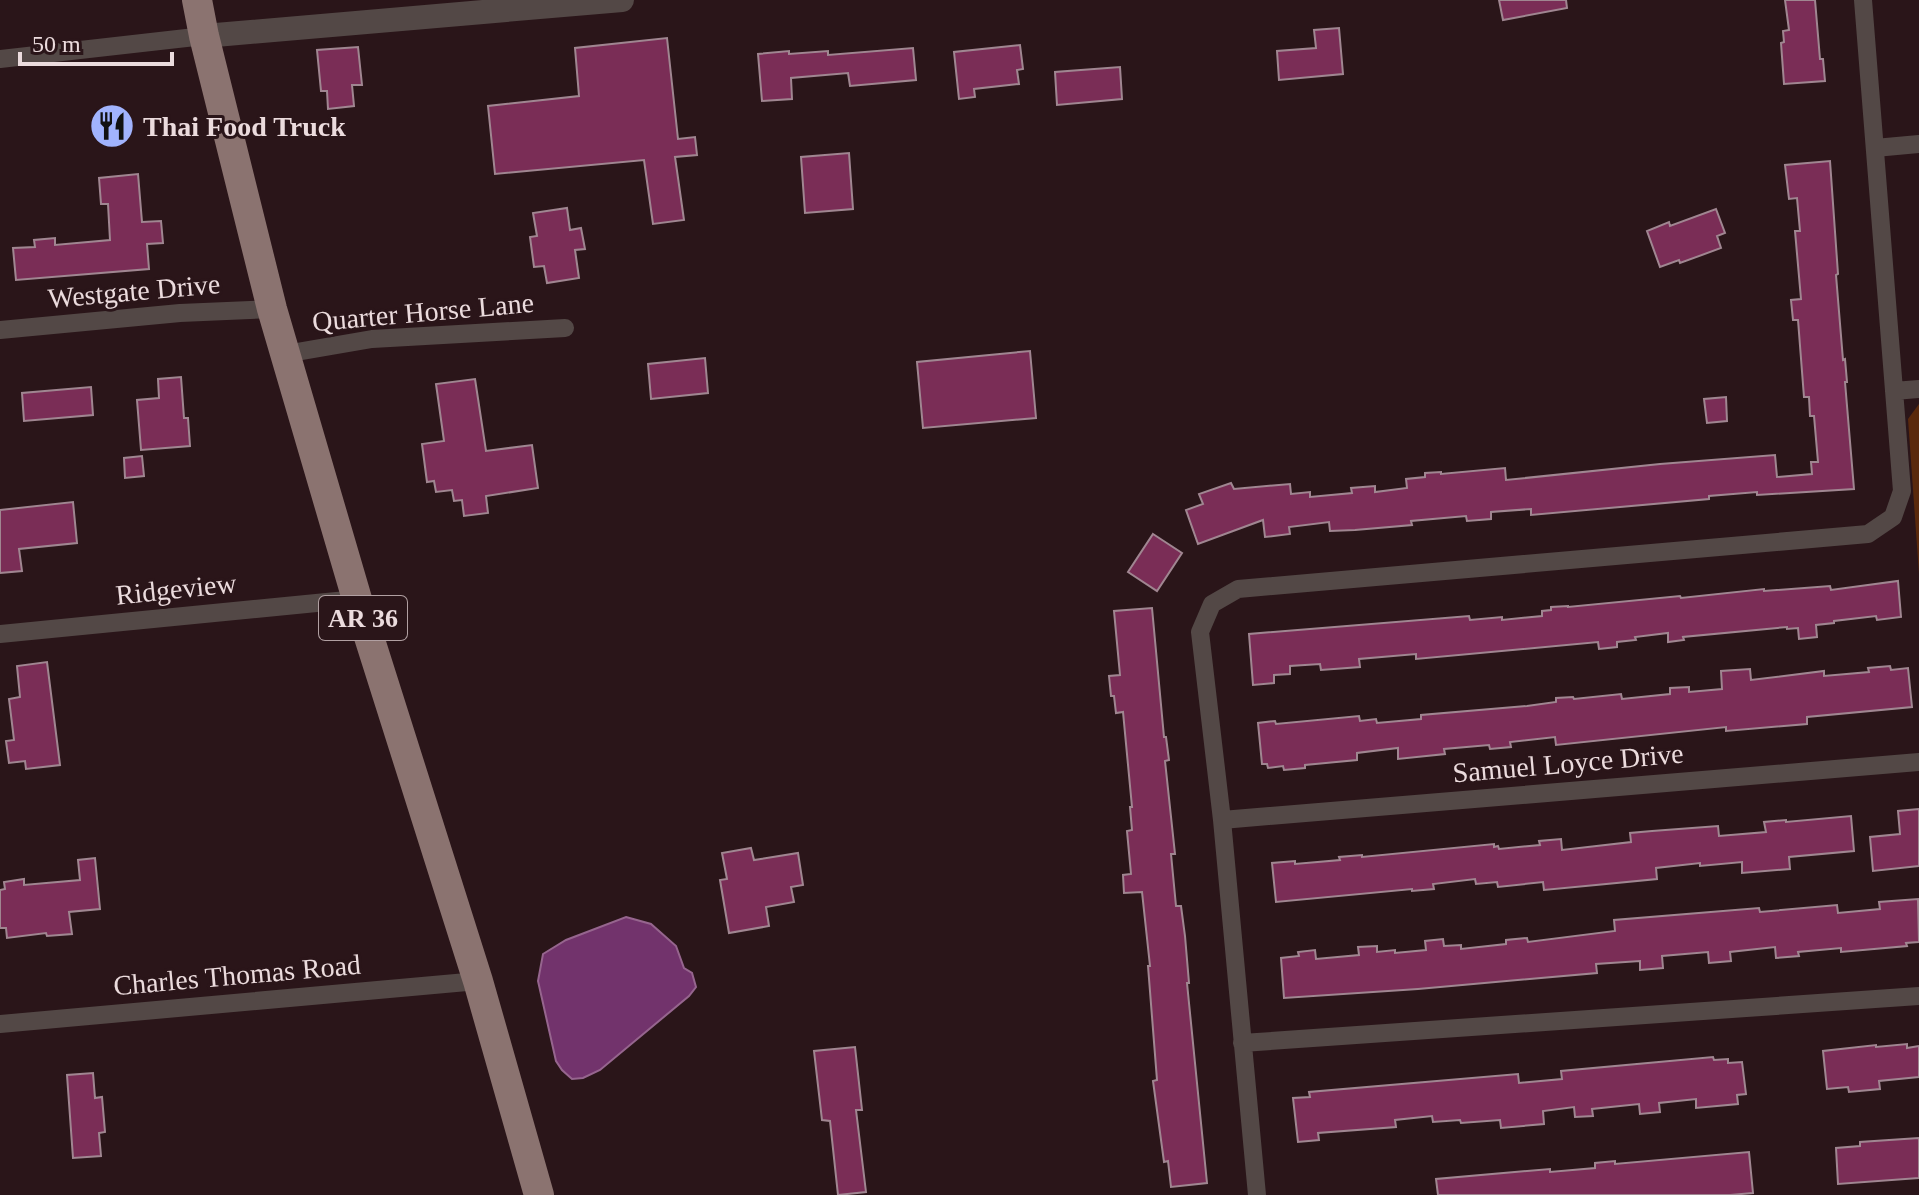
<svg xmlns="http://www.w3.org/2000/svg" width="1919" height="1195" font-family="'Times New Roman',serif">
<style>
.green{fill:#5a290c}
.water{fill:#72336c;stroke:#96658e;stroke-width:2}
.building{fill:#7a2d56;stroke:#a08691;stroke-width:2}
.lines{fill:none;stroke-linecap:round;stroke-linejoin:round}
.minor{stroke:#534846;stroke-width:18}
.tertiary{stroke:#534846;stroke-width:24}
.primary{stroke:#8b7370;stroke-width:30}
.labels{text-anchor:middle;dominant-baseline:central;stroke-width:6;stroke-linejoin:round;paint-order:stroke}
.shield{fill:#2a1519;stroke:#b1a0a2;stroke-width:2}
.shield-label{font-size:26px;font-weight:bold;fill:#ebdbdd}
.poi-label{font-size:28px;font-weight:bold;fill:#ebdbdd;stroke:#2a1519;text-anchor:start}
.street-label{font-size:28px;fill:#ebdbdd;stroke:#2a1519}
</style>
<rect width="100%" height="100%" fill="#2a1519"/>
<path class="green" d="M1919,404v170l-11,-155z"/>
<path class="water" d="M626,917l25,7 25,22 8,22 8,5 4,14 -7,9 -89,74 -17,8 -11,1 -10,-9 -6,-9 -18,-80 5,-27 23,-14z"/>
<path class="building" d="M1499,0h67l1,8 -64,12z
M1785,0h30l5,59h3l2,22 -41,3 -3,-41 3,-1 -1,-11 6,-1z
M1339,28l4,46 -64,6 -2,-29 39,-3 -2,-18z
M667,38l11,101 17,-2 2,18 -22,2 9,63 -31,4 -9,-64 -149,14 -7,-68 91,-10 -4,-48z
M1020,45l3,24 -6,1 2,14 -45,5 1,8 -16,2 -5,-47z
M358,47l4,38h-10l2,21 -26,3 -1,-18h-6l-4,-41z
M913,48l3,32 -66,6 -2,-13 -57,5 1,21 -30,2 -4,-47 31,-3v3l39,-3v4z
M1120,67l2,32 -65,6 -2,-33z
M849,153l4,56 -48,4 -4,-56z
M1830,161l8,113 -2,1 7,85 2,-1 2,23h-2l9,107 -97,6v-3l-48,4v3l-178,16v-6l-40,3v7l-24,2 -1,-5 -55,5 1,4 -57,5 -25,1 -1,-9 -40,5 1,7 -25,3 -2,-17 -65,24 -12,-34 17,-6 -4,-10 32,-11 3,6 56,-5 1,10 19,-2v5l42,-4 -1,-5 24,-2v6l32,-4 -1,-9 19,-2v-4l16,-1v2l64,-6 1,12 154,-16 115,-9 2,22 35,-3 -1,-12h7l-4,-46h-4l-1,-19h-5l-6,-77h-5l-2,-20 10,-1 -6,-68h5l-3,-33 -8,1 -4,-34z
M138,174l4,48 19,-1 2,22 -16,1 2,25 -133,11 -3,-32 22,-1 -1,-7 21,-2v7l55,-5 -2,-36h-7l-2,-26z
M567,208l3,22 11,-2 4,21 -10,1 4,28 -32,5 -3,-17 -10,1 -4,-30 7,-1 -4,-23z
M1716,209l9,24 -8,3 4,12 -41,15 -1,-3 -19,7 -13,-36 22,-9 1,4z
M1030,351l6,67 -113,10 -6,-66z
M705,358l3,35 -57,6 -3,-35z
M181,377l3,41h4l2,28 -49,4 -4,-50 22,-2 -1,-19z
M475,379l11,72 46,-6 6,43 -52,8 2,17 -24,3 -2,-16 -8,1 -2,-11 -16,2 -2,-11 -7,1 -5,-38 22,-3 -8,-57z
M91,387l2,28 -69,6 -2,-28z
M1726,397l1,24 -20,2 -3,-24z
M142,456l2,20 -19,2 -1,-20z
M73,502l4,41 -58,6 3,22 -22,2v-63z
M1153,534l29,19 -25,38 -29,-19z
M1898,581l3,36 -24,3 -1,-4 -42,5v2l-18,2 1,12 -18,2 -1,-11 -11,1v-2l-104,10 1,3 -16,2v-9l-33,4 1,3 -19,2v5l-18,2 -1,-7 -182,17v-5l-57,5 1,8 -39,3 -1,-6 -30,2v8l-16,1v8l-21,2 -4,-51 220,-18 1,4 32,-3v3l40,-4v-5l9,-1v-3l17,-1v1l112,-11 1,2 83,-9v2l66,-5 1,4z
M1152,608l12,129h2l3,23 -4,1 10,93h-4l5,52h5l4,30 4,47h-2l20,200 -36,4 -3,-26 -4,1 -11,-81 4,-1 -9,-114h2l-8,-74 -18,1 -1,-18 8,-1 -4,-43 5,-1 -2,-23h2l-9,-95 -7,1 -2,-17h-3l-2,-20 11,-1 -6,-64z
M47,662l13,103 -34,4 -1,-8 -16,2 -3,-22 8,-1 -5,-41 11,-2 -3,-31z
M1890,666l1,4 17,-2 4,39 -105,10v7l-81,7v-4l-170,18 -1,-8 -45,5 1,5 -21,2 -1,-4 -45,4 1,5 -47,5v-11l-41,5v7l-52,5v3l-21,2 -1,-4 -15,2 -1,-4h-5l-4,-41 17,-2 1,3 83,-8 1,5 16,-2 1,4 44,-4v-4l106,-9 29,-4v-4l17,-1 1,2 47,-5 1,5 48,-5v-6l19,-1v5l33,-3 -1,-18 29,-2 1,11 73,-9v5l45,-4 -1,-4z
M1919,809v57l-46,5 -3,-34 30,-3 -2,-23z
M1851,816l3,35 -65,6 1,12 -48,4v-11l-42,4v-3l-44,5 1,11 -61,6 -52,5 -1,-8 -45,5 -1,-5 -21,2 -1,-5 -42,5 1,5 -22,2v-2l-136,13 -4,-39 23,-2v3l45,-4 -1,-3 23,-2v2l132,-13v3l4,-1 1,3 41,-4 -1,-4 22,-2 1,11 69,-8 -1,-9 22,-2 66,-5 1,10 47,-4 -2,-10 22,-2v2z
M751,848l3,12 44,-7 5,32 -12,2 3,15 -28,5 3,19 -40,7 -9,-53 7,-1 -5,-26z
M95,858l5,51 -31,3 3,22 -25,2 -1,-3 -39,5 -1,-10h-6v-38l5,-1 -1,-7 20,-3v6l56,-5 -2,-20z
M1918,899l1,43 -13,1 1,3 -66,6v-4l-43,4 1,4 -23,2 -1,-11 -45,5 1,9 -22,2 -1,-11 -46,4 1,12 -23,2v-9l-44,3 1,9 -179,16 -134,9 -3,-40 18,-2 -1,-4 17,-2 1,9 43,-4 -1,-8 19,-1v6l18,-2v3l31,-3 -1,-9 18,-2 1,7 17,-1v4l45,-5v-4l21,-2 1,4 87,-11 -1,-11 145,-12 1,4 77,-7 1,8 42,-4 -1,-7z
M1907,1044v4l12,-2v31l-40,4 1,8 -31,3 -1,-5 -21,2 -4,-38 53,-6v2z
M855,1047l7,63h-6l10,82 -28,3 -8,-74 -8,-1 -8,-69z
M1713,1057l1,3 14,-1v4l14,-1 4,32 -9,1 1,9 -42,4v-9l-37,4 1,9 -20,2 -1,-10 -47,5 1,7 -18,1 -1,-10 -31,4 1,13 -43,4 -1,-8 -39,3 -1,-3 -27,2 -1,-6 -37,4 1,7 -78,6 1,7 -21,2 -5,-44 17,-1 -1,-5 209,-18 1,9 43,-4 -1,-8z
M93,1073l2,25 7,-1 3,35 -6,1 2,23 -28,2 -6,-83z
M1919,1138v40l-81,6 -2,-36 24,-2v-4z
M1749,1152l4,41 -23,2h-292l-2,-16 114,-10v3l45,-4v-5l20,-2v3z"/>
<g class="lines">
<path class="minor" d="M0,59l204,-23
M1875,148l44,-4
M0,330l180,-17 92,-4
M285,354l87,-15 193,-11
M1894,391l25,-2
M0,634l357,-35
M1222,820l697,-58
M0,1024l478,-43
M1242,1043l677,-47
M1257,1195l-35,-375 -22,-188 12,-28 26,-15 630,-55 25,-17 9,-26 -39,-491"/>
<path class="tertiary" d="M204,36l418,-36"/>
<path class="primary" d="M197,0l7,36 68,273 85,290 121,382 61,214"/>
</g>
<defs>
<g id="restaurant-disc" transform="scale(2.3)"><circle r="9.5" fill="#a1b3fd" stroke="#2a1519"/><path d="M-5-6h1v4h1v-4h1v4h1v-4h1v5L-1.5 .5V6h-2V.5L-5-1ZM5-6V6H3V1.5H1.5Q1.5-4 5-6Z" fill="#111"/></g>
</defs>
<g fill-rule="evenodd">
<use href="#restaurant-disc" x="112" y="126"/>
</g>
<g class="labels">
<rect class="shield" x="319" y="596" width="88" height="44" rx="6"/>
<g class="shield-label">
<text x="363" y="618">AR 36</text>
</g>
<g class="poi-label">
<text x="143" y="126">Thai Food Truck</text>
</g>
<g class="street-label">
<text transform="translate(134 291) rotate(-5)">Westgate Drive</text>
<text transform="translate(423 312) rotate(-5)">Quarter Horse Lane</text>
<text transform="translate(176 589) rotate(-6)">Ridgeview</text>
<text transform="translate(1568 763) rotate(-5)">Samuel Loyce Drive</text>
<text transform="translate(237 975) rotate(-5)">Charles Thomas Road</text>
</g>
</g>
<path d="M20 52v12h152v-12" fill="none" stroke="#ebdbdd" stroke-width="4"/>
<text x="32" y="52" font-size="24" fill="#ebdbdd" stroke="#2a1519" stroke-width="6" paint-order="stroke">50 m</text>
</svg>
